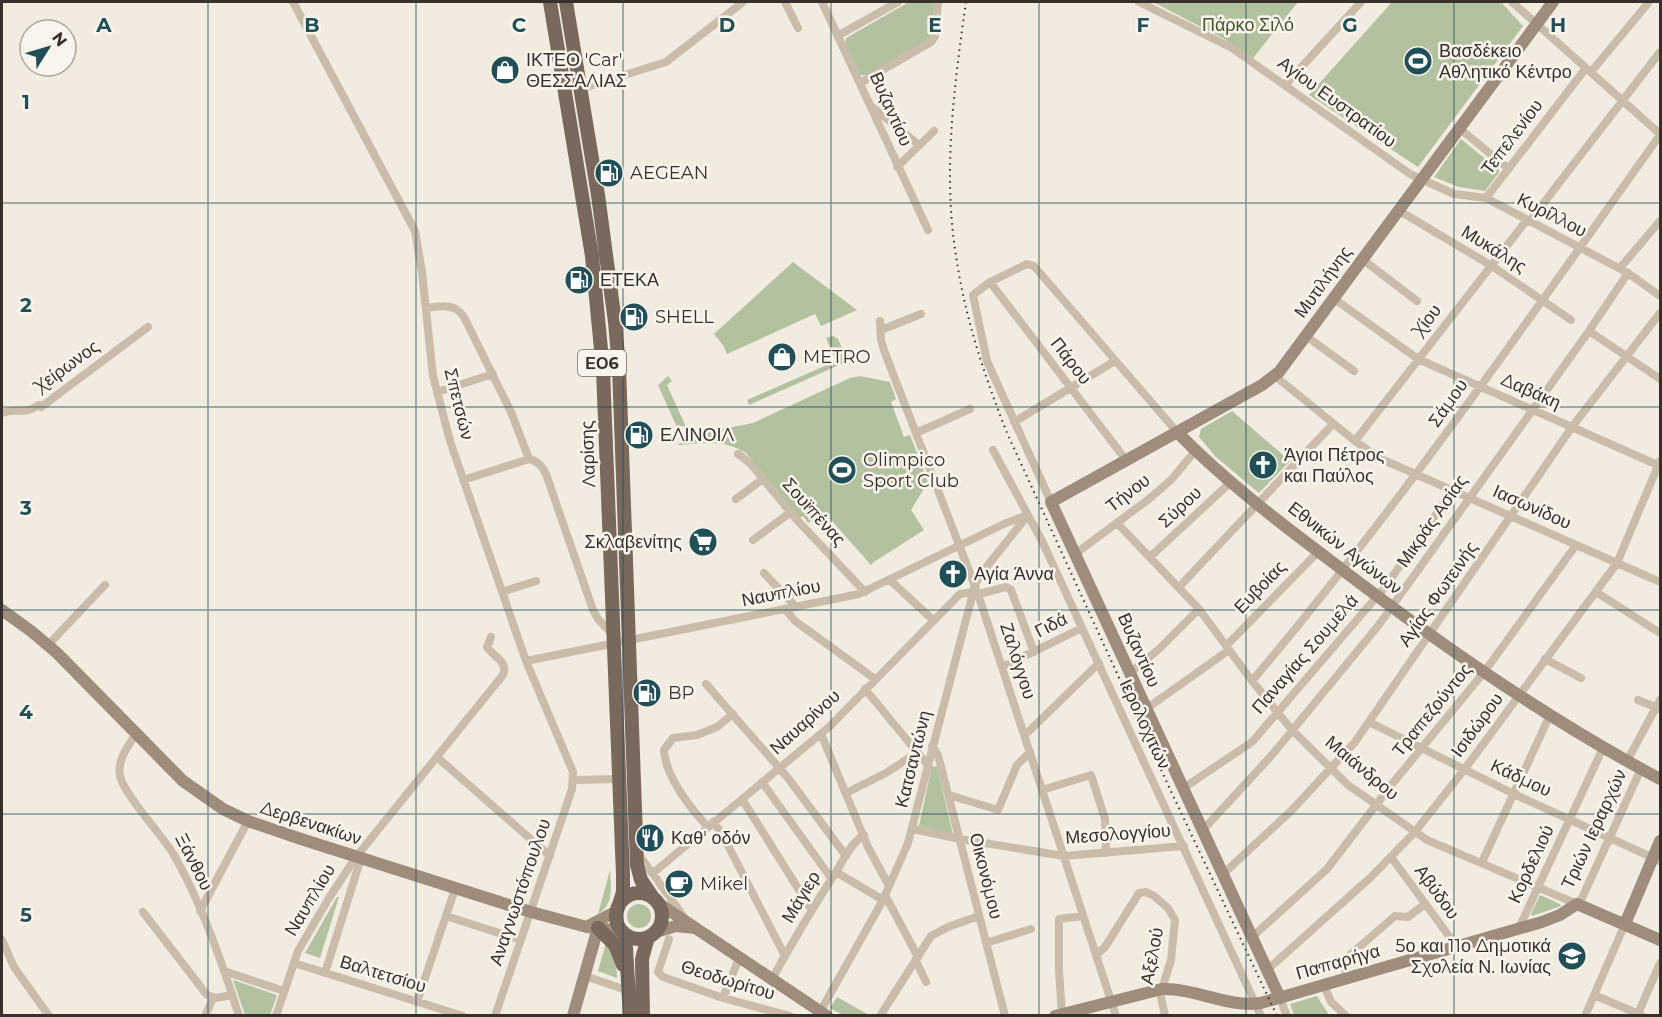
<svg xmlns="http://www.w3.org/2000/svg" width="1662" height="1017" font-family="Montserrat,sans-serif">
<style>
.green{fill:#b2c19f}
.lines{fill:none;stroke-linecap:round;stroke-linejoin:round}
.street{stroke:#cabcab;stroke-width:8}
.secondary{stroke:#9e8c7c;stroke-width:12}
.primary{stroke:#79695c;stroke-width:14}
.rail{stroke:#38302a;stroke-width:2;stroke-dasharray:1.5 4.5;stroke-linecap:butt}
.grid{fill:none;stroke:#214f58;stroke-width:1.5;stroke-opacity:0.55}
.labels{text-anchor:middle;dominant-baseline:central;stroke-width:5;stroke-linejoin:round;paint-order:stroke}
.shield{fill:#faf5ec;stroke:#726b64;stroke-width:1.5}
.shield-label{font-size:16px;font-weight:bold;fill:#38302a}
.park-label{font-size:18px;fill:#43562f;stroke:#faf5ec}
.poi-label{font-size:18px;fill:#38302a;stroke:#faf5ec;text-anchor:start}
.street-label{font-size:18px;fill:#38302a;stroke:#faf5ec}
.grid-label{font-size:20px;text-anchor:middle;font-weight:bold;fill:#214f58;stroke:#faf5ec;stroke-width:5;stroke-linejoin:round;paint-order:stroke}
</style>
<rect width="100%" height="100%" fill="#f2ebdf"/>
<path class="green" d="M909,2h27l-5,36 -61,37h-10l-15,-32 1,-5z
M1153,2h145l-45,56 -27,-18z
M1392,2h109l22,24 -105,141 -109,-72z
M1461,139l39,32 -15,20 -26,-4 -25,-10z
M793,262l64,48 -36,16 -6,-12 -88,40 -4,-9 -9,-11z
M833,336l5,3 10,22 -99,44 -2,-5 89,-39 -10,-23z
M668,376l4,5 -5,4 19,42 -10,-2 -18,-40z
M860,376l30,6 6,17 -5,3 13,35 6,-2 18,47 -17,28 13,20 -50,32 -3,3 -47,-53 -16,11 -5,-7 -3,2 -54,-65c-20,-14 -46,-10 -69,-8l12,-6 24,-8 40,-8 97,-45z
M1232,411l58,50 -31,32 -43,-36 -17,-20 2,-8z
M932,766l5,1 16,67 -34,-8z
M610,870c1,18 4,34 -12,44z
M1540,895l20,9 1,2 -29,10 -1,-2z
M337,897h2l-19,61 -15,-5z
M627 916a12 12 0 1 1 24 0a12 12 0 1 1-24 0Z
M606,943l10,17 1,18 -19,-7z
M233,980l44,15 -7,20h-25z
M1317,996l12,19h-35l-4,-11z
M837,997l32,18h-26l-13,-7z"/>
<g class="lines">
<path class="street" d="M293,2l122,229 7,41 11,104 17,65 76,220 47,111 -1,17 -77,227
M785,2l13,26
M822,2l106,228
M1139,2l93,46 178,126 44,20 32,4 142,75 32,23
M1512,2l148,132
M839,35l59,-33
M1591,72l58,-70
M860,83l71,-41 4,-6 3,-34
M1285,85l76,-83
M580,89l86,-27 77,-60
M871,106l48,39
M1459,128l50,41
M897,167l37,-36
M1486,198l100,-130
M1398,210l94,56 79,54
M1529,222l131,-170
M1362,259l55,42
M1620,268l40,-47
M990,282l136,178
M1333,298l85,61 242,107
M426,308c16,-2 29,-5 38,9l47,95 18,47
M880,321l1,19 4,13 93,241 138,422
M881,330l40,-16
M1589,331l71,48
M1306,336l48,35
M1275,376l80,65 24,17 281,124
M437,392l56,-18
M2,413c15,-6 20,3 37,-8l2,2 107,-80
M1014,422l101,-61
M916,433l54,-24
M1355,441l171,-220
M993,450l49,91 219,475
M738,454l12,9 47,57 68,72
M463,480l66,-21c9,2 13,7 17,15l47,136 5,9 14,15
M736,499l27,-20
M1051,502l-64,-141 -14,-66 17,-13 37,-18 7,2 143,166
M1117,523l82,86 53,72 40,49 56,55 79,55 150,64 5,-6 59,-129
M753,540l38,-28
M1075,554l74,-55 22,-19 24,-29
M1150,557l82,-76
M764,573l32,34
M890,580l43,40
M1179,587l154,-163
M502,592l34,-11
M1596,592l64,41
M978,594l28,-7 5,3 23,62
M785,609l10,12 80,58
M48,645l57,-60
M1226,646l92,-94
M1545,659l36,19
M526,661l333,-67 147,-71 22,-8
M1002,667l80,-39
M1130,673l29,-24 40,-40
M1252,681c147,-174 276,-361 408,-546
M706,684l82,94 58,78
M865,689l62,75
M1638,700l22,9
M1146,709l83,-59
M1369,722l145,72 146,67
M136,734c-8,12 -19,26 -16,42 3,17 42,59 54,79 26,45 49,110 65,161
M821,734l47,113 21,39
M1025,735l74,-72
M932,746l6,9 67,261
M438,758l112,98
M1627,761l33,-61
M574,780l45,-1
M762,782l69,96
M1182,789l70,-47 133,-155 68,-97
M1042,790l49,-15 14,44 1,34
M846,793l40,-20 32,-21
M949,795l49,15 19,-45 13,-13
M742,799l69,110
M713,822l8,10 64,124
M708,827c-17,-18 -43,-51 -44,-77l9,-12 24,-3 20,-8 16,-13
M913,829l47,10 104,17 120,-10
M1202,831l70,-76 106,-129 211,-295 39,-58
M637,852l47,65
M1391,857l66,90
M1482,862l68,-147
M836,872l47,28
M653,873l176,-146 127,-129 4,-4 13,-2
M1222,875l69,-64 64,-69 217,-315 88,-114
M885,895l33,62
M200,911l48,-90
M143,912l64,83 9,3 16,-3
M446,916l75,24
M1519,928l84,-180
M1251,938l76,-69 65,-85 93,-113 91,-126
M669,939l-11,33 5,5 60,21 67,18
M2,940l12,27 35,49
M986,943l45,-14
M1096,955l9,-8 34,-54 7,-1 8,4 14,12 7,12 -4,40 -9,29 -1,8 4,19
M916,961l10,21
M294,963l169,53
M1267,970l103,-92 44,-45 50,-63 153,-207 43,-102
M224,971l60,20
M325,973l36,-115
M585,976l44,15
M1347,978l-3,-14 6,-9 45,-39 13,1 17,-13
M772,979c20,-36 41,-72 64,-107 8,-13 15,-29 28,-37
M1324,985l7,17 15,14
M1594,995l47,20
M723,998l17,-42
M1280,998l7,18
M417,1002l38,-113
M820,1012l63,-112 25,-57 67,-258 5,-10 48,-60
M1062,1014l-3,-43v-52l24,-3
M205,1016l8,-18
M276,1016l22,-65 31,-53 27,-41 147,-182c6,-14 -10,-18 -16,-28l4,-10
M880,1016l51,-80 17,-9 31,-11
M1585,1016l40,-92
M1637,1016l23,-53"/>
<path class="secondary" d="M1177,432c45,46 98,87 150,126 105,81 216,159 333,221
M2,610l29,21 26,22 126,128 40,28 25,12 53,18 230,73 56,15 35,4
M655,901l172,115
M1625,924l35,-83
M588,926l29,-15
M656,932l20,-6 19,2
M1280,998l-229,-496 211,-117 17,-13 274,-370
M573,1016l25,-88
M1055,1016l107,-27c34,-1 65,19 99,14l281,-81 18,-7 17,-11 83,36"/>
<path class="primary" d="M550,2l42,254 11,114 20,505v17l-5,16
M566,2l32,193 17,127 4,45 18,498 4,15 12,18
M616 916a23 23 0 1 1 46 0a23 23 0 1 1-46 0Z
M598,928l17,17 8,20
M623,932l3,16 4,68
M643,1016l-1,-57 6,-22"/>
<path class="rail" d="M966,2c-12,85 -24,174 -9,260 9,59 28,115 50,171l162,354 108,229"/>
</g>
<path class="grid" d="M208,2v1014M416,2v1014M623,2v1014M831,2v1014M1039,2v1014M1246,2v1014M1454,2v1014M2,203h1658M2,407h1658M2,610h1658M2,814h1658"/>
<defs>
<g id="stadium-disc" transform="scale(1.5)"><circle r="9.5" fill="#214f58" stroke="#faf5ec"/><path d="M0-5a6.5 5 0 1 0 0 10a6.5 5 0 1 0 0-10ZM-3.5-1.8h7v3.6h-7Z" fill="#fff"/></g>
<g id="shop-disc" transform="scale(1.5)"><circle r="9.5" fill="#214f58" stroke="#faf5ec"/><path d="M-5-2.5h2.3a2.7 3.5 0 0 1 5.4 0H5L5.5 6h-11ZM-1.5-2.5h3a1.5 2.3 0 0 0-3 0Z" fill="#fff"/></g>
<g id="fuel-disc" transform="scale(1.5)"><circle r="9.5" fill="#214f58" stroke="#faf5ec"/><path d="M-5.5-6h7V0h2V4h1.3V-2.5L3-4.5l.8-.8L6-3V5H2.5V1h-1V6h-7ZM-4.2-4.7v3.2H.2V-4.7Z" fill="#fff"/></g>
<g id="church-disc" transform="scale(1.5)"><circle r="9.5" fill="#214f58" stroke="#faf5ec"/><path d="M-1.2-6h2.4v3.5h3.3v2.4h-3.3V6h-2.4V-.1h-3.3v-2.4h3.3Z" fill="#fff"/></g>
<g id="supermarket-disc" transform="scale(1.5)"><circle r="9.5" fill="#214f58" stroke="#faf5ec"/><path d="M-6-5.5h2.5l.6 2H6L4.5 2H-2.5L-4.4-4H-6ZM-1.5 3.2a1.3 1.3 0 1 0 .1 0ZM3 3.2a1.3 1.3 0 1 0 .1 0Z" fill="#fff"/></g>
<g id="restaurant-disc" transform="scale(1.5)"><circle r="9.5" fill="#214f58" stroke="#faf5ec"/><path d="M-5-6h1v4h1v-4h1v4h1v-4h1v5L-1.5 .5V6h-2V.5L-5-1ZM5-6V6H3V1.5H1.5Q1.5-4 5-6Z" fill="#fff"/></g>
<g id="cafe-disc" transform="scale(1.5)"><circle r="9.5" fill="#214f58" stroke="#faf5ec"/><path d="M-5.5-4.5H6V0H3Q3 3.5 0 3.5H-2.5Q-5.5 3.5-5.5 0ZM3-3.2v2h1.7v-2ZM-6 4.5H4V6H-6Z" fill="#fff"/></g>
<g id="school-disc" transform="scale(1.5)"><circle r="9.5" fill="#214f58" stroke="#faf5ec"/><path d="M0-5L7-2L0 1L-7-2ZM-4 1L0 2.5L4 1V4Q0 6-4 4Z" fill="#fff"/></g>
</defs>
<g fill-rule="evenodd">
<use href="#stadium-disc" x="1418" y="61"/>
<use href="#shop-disc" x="505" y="70"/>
<use href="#fuel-disc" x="609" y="173"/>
<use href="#fuel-disc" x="579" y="280"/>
<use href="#fuel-disc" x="634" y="317"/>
<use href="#shop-disc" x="782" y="357"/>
<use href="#fuel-disc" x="639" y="435"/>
<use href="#church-disc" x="1263" y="465"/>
<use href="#stadium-disc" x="842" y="470"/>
<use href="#supermarket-disc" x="703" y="542"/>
<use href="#church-disc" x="953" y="574"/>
<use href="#fuel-disc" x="647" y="693"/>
<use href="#restaurant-disc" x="650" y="838"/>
<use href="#cafe-disc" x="679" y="884"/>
<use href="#school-disc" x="1572" y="956"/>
</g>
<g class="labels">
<rect class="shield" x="578" y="350" width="48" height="26" rx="4.5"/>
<g class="shield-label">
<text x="602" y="363">ΕΟ6</text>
</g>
<g class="park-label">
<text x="1248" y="25">Πάρκο Σιλό</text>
</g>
<g class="poi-label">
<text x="1439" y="51">Βασδέκειο<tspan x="1439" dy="21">Αθλητικό Κέντρο</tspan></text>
<text x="526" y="60">ΙΚΤΕΟ 'Car'<tspan x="526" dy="21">ΘΕΣΣΑΛΙΑΣ</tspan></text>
<text x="630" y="173">AEGEAN</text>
<text x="600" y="280">ΕΤΕΚΑ</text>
<text x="655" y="317">SHELL</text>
<text x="803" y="357">METRO</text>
<text x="660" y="435">ΕΛΙΝΟΙΛ</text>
<text x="1284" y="455">Άγιοι Πέτρος<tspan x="1284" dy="21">και Παύλος</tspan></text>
<text x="863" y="460">Olimpico<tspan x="863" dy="21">Sport Club</tspan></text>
<text x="682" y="542" text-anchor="end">Σκλαβενίτης</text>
<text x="974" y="574">Αγία Άννα</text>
<text x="668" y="693">BP</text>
<text x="671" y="838">Καθ' οδόν</text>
<text x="700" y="884">Mikel</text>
<text x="1551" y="946" text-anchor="end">5ο και 11ο Δημοτικά<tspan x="1551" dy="21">Σχολεία Ν. Ιωνίας</tspan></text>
</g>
<g class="street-label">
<text transform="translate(1337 102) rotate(36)">Αγίου Ευστρατίου</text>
<text transform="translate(891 109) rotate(66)">Βυζαντίου</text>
<text transform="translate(1512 137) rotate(-53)">Τεπελενίου</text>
<text transform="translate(1552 215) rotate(27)">Κυρίλλου</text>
<text transform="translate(1494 249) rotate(32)">Μυκάλης</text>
<text transform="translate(1323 282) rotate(-54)">Μυτιλήνης</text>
<text transform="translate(1427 320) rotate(-52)">Χίου</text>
<text transform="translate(1071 361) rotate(52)">Πάρου</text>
<text transform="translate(67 366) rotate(-36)">Χείρωνος</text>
<text transform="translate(1531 391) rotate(24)">Δαβάκη</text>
<text transform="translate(1448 403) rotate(-55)">Σάμου</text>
<text transform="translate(459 404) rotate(76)">Σπετσών</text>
<text transform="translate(588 454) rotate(-92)">Λαρίσης</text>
<text transform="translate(1128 493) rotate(-38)">Τήνου</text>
<text transform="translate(1180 507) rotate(-43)">Σύρου</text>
<text transform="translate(1532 507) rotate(24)">Ιασωνίδου</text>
<text transform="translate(814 512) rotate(48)">Σουϊπένας</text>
<text transform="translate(1432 521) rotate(-55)">Μικράς Ασίας</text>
<text transform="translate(1345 548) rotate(38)">Εθνικών Αγώνων</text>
<text transform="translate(1260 587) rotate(-46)">Ευβοίας</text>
<text transform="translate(781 593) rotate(-11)">Ναυπλίου</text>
<text transform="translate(1438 594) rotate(-55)">Αγίας Φωτεινής</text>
<text transform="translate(1051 625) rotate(-27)">Γιδά</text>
<text transform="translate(1139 650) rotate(66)">Βυζαντίου</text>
<text transform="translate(1305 654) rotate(-49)">Παναγίας Σουμελά</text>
<text transform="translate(1018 661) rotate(72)">Ζαλόγγου</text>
<text transform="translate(1432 710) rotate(-51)">Τραπεζούντος</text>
<text transform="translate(805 722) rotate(-42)">Ναυαρίνου</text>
<text transform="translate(1145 724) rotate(65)">Ιερολοχιτών</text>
<text transform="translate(1477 725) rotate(-54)">Ισιδώρου</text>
<text transform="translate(913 759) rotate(-76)">Κατσαντώνη</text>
<text transform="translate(1362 768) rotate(40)">Μαιάνδρου</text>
<text transform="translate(1521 778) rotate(25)">Κάδμου</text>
<text transform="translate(311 823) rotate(18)">Δερβενακίων</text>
<text transform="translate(1594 829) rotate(-65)">Τριών Ιεραρχών</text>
<text transform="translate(1118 834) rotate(-4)">Μεσολογγίου</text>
<text transform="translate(194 862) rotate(63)">Ξάνθου</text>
<text transform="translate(1531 864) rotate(-65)">Κορδελιού</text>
<text transform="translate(986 876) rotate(76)">Οικονόμου</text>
<text transform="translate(520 892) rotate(-71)">Αναγνωστόπουλου</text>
<text transform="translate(1437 892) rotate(54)">Αβύδου</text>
<text transform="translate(801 897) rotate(-59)">Μάγιερ</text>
<text transform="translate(310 900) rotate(-59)">Ναυπλίου</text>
<text transform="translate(1152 956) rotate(-79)">Αξελού</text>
<text transform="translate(1338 962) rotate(-16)">Παπαρήγα</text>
<text transform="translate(383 974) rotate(17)">Βαλτετσίου</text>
<text transform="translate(728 980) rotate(17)">Θεοδωρίτου</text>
</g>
</g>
<g class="grid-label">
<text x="104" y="32">A</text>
<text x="312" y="32">B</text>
<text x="519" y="32">C</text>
<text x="727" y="32">D</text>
<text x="935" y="32">E</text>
<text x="1143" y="32">F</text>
<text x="1350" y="32">G</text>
<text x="1558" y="32">H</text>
<text x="26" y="109">1</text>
<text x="26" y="312">2</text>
<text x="26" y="515">3</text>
<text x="26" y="719">4</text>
<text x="26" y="922">5</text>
</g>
<rect width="1662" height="1017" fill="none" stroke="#38302a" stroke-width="6"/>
<g transform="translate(48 48) rotate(53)"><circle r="28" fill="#faf5ec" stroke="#aca69e" stroke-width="1.5"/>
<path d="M0-4.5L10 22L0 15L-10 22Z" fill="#214f58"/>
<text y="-9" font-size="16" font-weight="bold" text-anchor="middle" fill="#38302a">N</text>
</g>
</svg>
